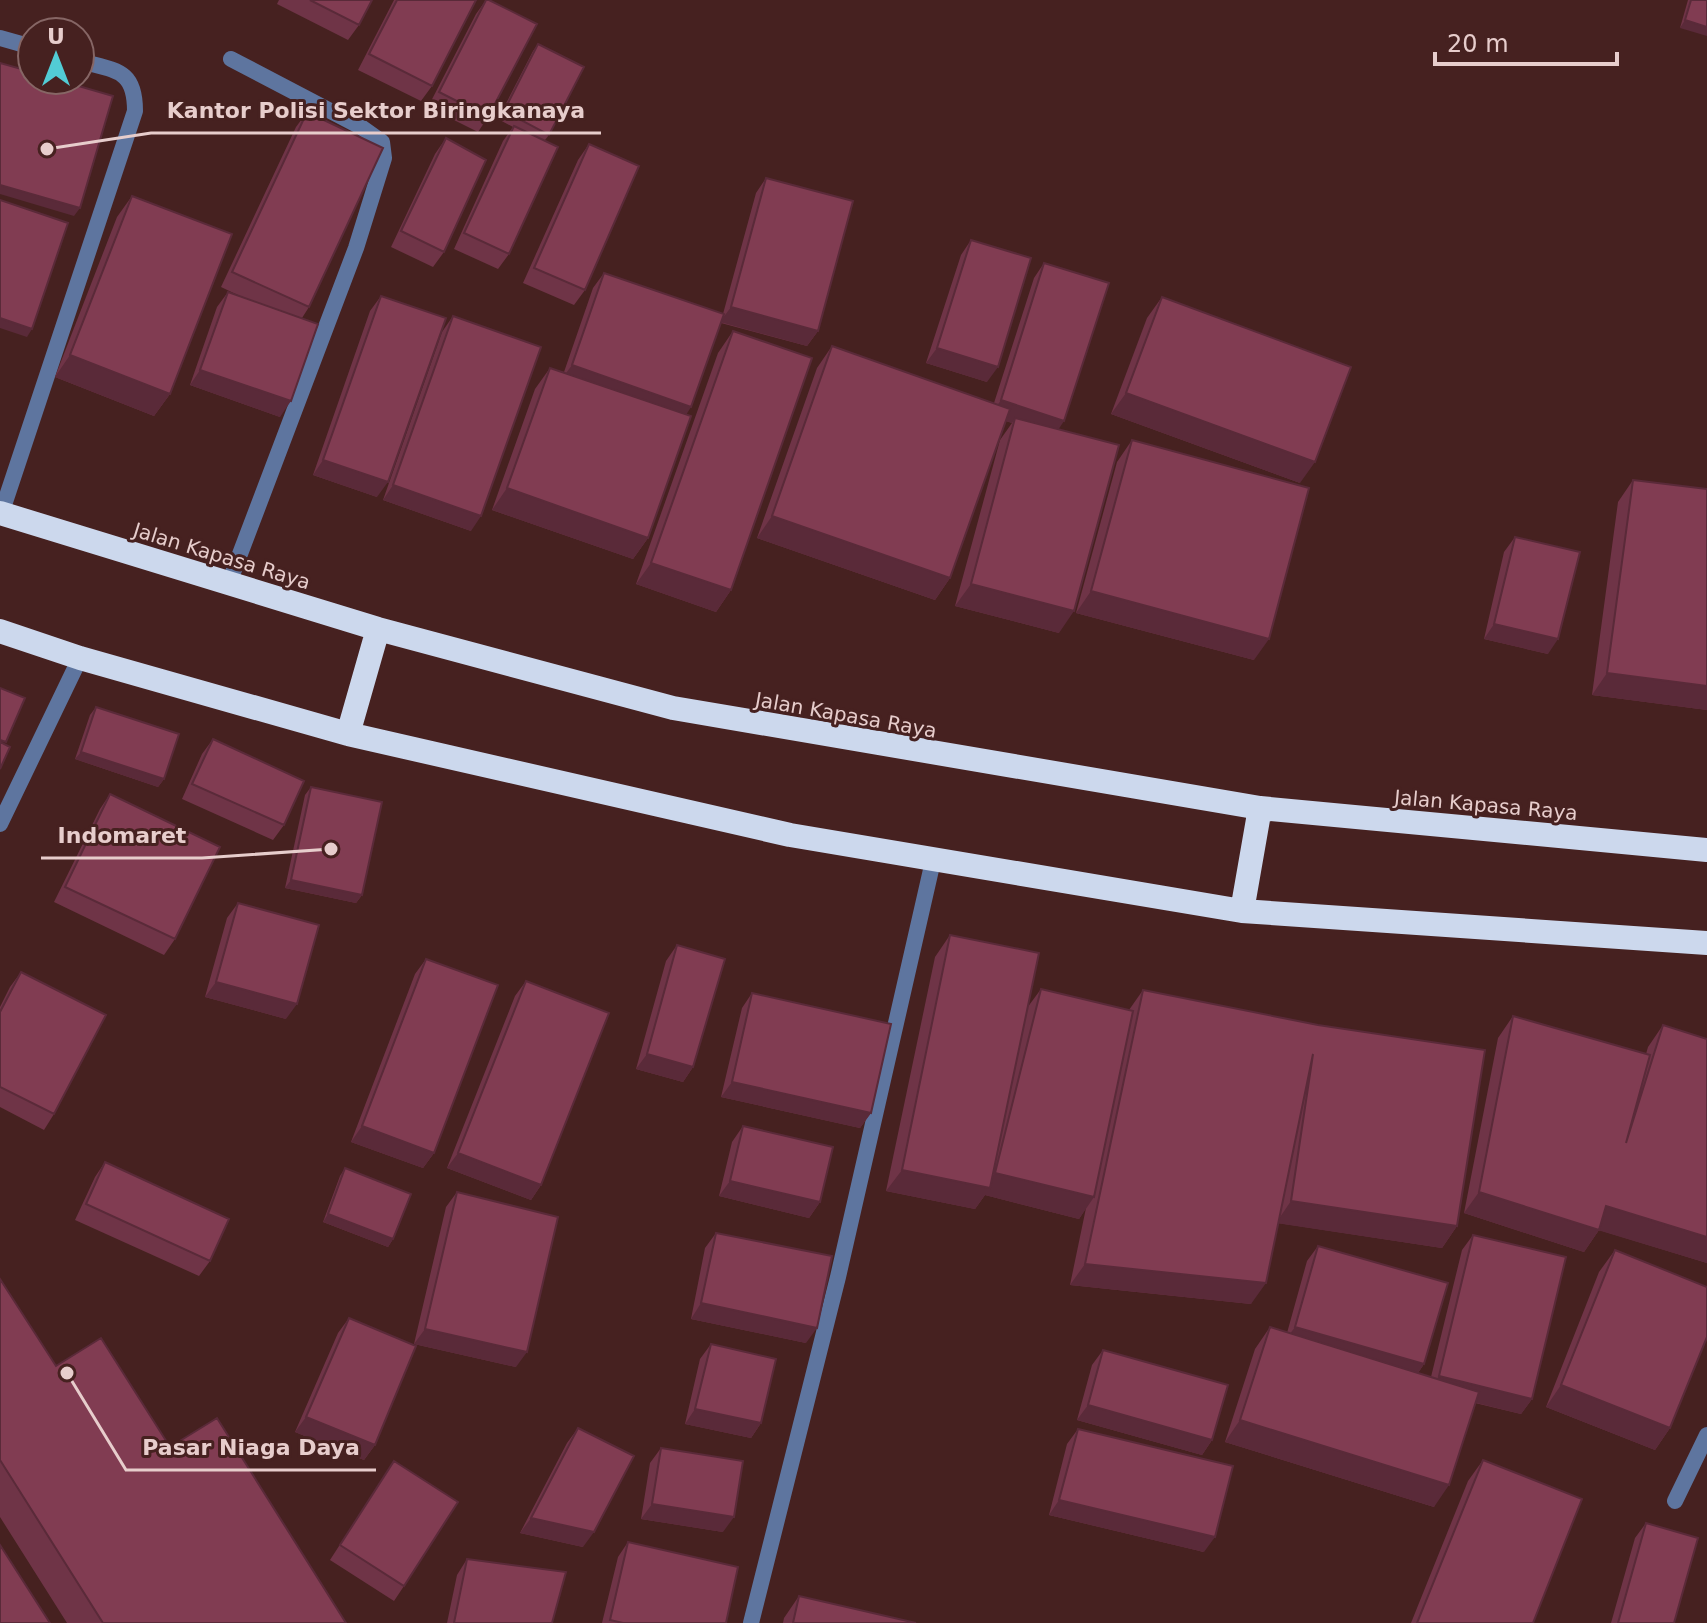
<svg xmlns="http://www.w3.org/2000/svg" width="1707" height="1623" font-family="'DejaVu Sans',sans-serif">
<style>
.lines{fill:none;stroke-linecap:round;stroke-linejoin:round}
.lane{stroke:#5e759f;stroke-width:16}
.street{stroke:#5e759f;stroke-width:16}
.highway{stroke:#ccd8ed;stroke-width:24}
.wall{fill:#6f3447}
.shaded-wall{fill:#5a2a39}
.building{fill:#813c52;stroke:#5a2a39;stroke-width:2}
.labels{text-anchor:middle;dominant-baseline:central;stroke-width:6;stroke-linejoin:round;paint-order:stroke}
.street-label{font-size:20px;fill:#e7cdcc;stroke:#462120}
.leader{fill:none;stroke:#e7cdcc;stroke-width:3}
.callout-dot{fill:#e7cdcc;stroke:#462120;stroke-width:3}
.callout-label{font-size:22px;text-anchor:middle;font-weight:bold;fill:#e7cdcc;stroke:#462120;stroke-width:6;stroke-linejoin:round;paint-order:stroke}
</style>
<rect width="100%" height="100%" fill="#462120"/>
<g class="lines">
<path class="lane" d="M0,824l80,-166"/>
<path class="street" d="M0,38l32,9
M1,514l134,-403c0,-42 -19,-40 -55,-50
M229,583l127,-335 28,-90 -2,-16 -21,-15 -130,-68
M1675,1501l32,-66
M751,1623l87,-346 95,-416"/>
<path class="highway" d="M0,513l378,116 295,79 587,100 447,42
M0,631l80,27 268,76 442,101 452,76 465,32
M348,734l30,-105
M1242,911l18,-103"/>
</g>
<path class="wall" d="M279,0h93l-13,25 -11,15 -71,-36z
M394,0h82l-44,86 -11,15 -63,-31z
M486,0l2,117 -10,15 -50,-25 48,-93z
M1688,0h19l-27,28z
M538,44l11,91 -4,5 -36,114 -11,15 -44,-20 49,-108 10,-14 -15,-8 35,-68z
M307,112l2,195 -7,11 -22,99 -90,-32 27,-78 11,-15 18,7 -25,-12 75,-160z
M446,138l-2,114 -11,15 -42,-20 44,-93z
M589,144l-4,146 -11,15 -51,-22 55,-123z
M766,178l52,153 -11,15 -86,-23 -35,92 -38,123 -15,21 -141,-49 43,-121 15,-21 14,4 29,-84 11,-15 119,41 33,-121z
M132,196l38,198 -16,22 -99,-39 62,-160z
M971,240l16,142 -61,-19 35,-108z
M1044,263l14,167 1,203 -104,-27 45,-166 12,-17 -6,-2 -56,157 -15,22 -178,-62 60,-170 15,-22 162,57 40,-125z
M381,296l-4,201 -64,-22 57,-164z
M1162,297l138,186 -189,-69 36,-96z
M453,316l18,215 -88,-31 59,-168z
M733,331l-2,259 -15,22 -80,-28 82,-231z
M1132,440l122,220 -178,-47 41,-151z
M1633,480l74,9v221l-115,-15 26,-193z
M1515,537l33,117 -64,-15 20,-87z
M96,707l68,72 -6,8 -83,-28 15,-44z
M213,739l71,86 -11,15 -91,-41 20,-45z
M311,787l51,108 -6,8 -71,-15 20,-93z
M110,794l65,145 -11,16 -110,-53 46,-93z
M238,903l48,116 -81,-22 22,-79z
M950,935l77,73 14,-19 88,21 14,-20 175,35 139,201 -15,22 -164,-25 -27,81 -181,-19 16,-77 -7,11 -94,-24 -10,14 -89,-18 49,-234z
M677,945l16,122 -10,15 -47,-13 30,-108z
M426,959l8,194 -11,15 -72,-26 64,-168z
M21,972l33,142 -10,16 -44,-23v-100l10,-20z
M526,981l15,204 -10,15 -84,-32 68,-172z
M752,993l119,120 -11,15 -139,-31 21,-89z
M1513,1016l133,38 2,-7 15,-22 44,14v224l-108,-33 -15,22 -120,-39 34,-175z
M743,1126l77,76 -11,16 -90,-22 13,-54z
M105,1162l105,99 -11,15 -124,-56 20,-43z
M345,1168l48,71 -5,8 -65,-25 17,-46z
M457,1192l59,175 -102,-23 32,-137z
M716,1233l90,110 -115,-24 14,-71z
M1473,1235l59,164 -11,15 -46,-11 -41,104 -209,-65 30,-93 15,-22 17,6 20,-72 11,-15 106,118 -6,9 13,4 31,-127z
M1615,1250l55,178 -15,22 -109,-43 53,-135z
M0,1279l56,87 114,81 176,176h-279l-67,-106z
M349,1318l26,127 -11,15 -69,-28 43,-99z
M711,1344l50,79 -10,15 -66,-14 15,-65z
M1103,1350l109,90 -10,15 -125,-35 15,-55z
M578,1428l5,119 -63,-14 47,-90z
M1078,1429l126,123 -155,-37 18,-71z
M661,1448l62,84 -82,-13 9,-56z
M1483,1460l50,163h-122l57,-142z
M394,1461l10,125 -10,15 -64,-41z
M1646,1523l28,100h-63l24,-85z
M628,1542l98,81h-124l16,-66z
M467,1559l85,64h-105l10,-48z
M799,1596l117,27h-133l1,-5z"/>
<path class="shaded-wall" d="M1685,20l22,7v9l-27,-8z
M0,185l80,23 -6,8 -74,-22z
M731,307l87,24 -11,15 -87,-24z
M0,318l32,11 -5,8 -27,-9z
M937,348l61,19 -11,15 -61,-19z
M70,355l100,39 -16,22 -99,-39z
M572,365l119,42 -10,16 -120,-43z
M200,370l91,31 -11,16 -90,-32z
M1126,393l189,69 -15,21 -189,-69z
M1001,400l63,21 -10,15 -39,-18 -3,5 -22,-7z
M323,460l65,22 -11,15 -64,-22z
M393,485l88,31 -10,15 -88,-31z
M507,488l141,50 -15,21 -141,-49z
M772,516l178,62 -15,22 -178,-62z
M651,563l80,27 -15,22 -80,-28z
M971,584l103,27 -15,22 -104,-27z
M1091,591l178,48 -15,21 -178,-47z
M1494,624l64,15 -10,15 -64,-15z
M1607,673l100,13v24l-115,-15z
M81,752l83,27 -6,8 -83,-28z
M291,880l71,15 -6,8 -71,-15z
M216,982l81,22 -11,15 -81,-22z
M647,1054l46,13 -10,15 -47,-13z
M732,1082l139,31 -11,15 -139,-31z
M362,1126l72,27 -11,15 -72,-26z
M458,1153l83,32 -10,15 -84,-32z
M902,1170l83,17 10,-14 99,24 -15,22 -94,-24 -10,14 -89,-18z
M730,1181l90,21 -11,16 -90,-22z
M1479,1192l120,38 -15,22 -120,-39z
M1291,1201l166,25 -15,22 -166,-25z
M1606,1206l101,31v26l-116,-35z
M328,1214l65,25 -5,8 -65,-25z
M1085,1264l181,19 -15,21 -181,-19z
M701,1303l116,25 -11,15 -115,-24z
M1295,1327l129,37 -10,15 -130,-37z
M425,1329l102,23 -11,15 -102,-23z
M1439,1376l93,23 -11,15 -93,-23z
M1561,1385l109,43 -15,22 -109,-43z
M1088,1405l124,35 -10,15 -125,-35z
M695,1409l66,14 -10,15 -66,-14z
M306,1417l69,28 -11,15 -69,-28z
M1240,1420l209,65 -15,22 -209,-65z
M1059,1500l156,37 -11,15 -155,-37z
M652,1504l82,13 -11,15 -82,-13z
M531,1518l63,14 -11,15 -63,-14z"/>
<path class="building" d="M310,0h62l-13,25z
M397,0h79l-44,86 -63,-32z
M486,0h3l48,24 -49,93 -49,-25z
M1691,0h16v27l-22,-7z
M538,44l46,23 -35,68 -45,-24z
M0,63l32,9v8h26l55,16 -33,112 -80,-23z
M307,112l76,36 -74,159 -77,-35z
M514,126l44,21 -49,107 -45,-21z
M446,138l40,22 -42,92 -43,-21z
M589,144l50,22 -54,124 -51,-22z
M766,178l87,23 -35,130 -87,-24z
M132,196l100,38 -62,160 -100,-39z
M0,200l68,23 -36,106 -32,-11z
M971,240l60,18 -33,109 -61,-19z
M1044,263l65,20 -45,138 -63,-21z
M604,273l120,41 -33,93 -119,-42z
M228,292l90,32 -27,77 -91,-31z
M381,296l65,22 -58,164 -65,-22z
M1162,297l189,70 -36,95 -189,-69z
M453,316l88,31 -60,169 -88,-31z
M733,331l79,27 -81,232 -80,-27z
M832,346l178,63 -60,169 -178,-62z
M550,368l141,48 -43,122 -141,-50z
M1015,418l104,27 -45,166 -103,-27z
M1132,440l177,48 -40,151 -178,-48z
M1633,480l74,9v197l-100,-13z
M1515,537l65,15 -22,87 -64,-15z
M0,688l25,10 -19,44 -6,-2z
M96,707l83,27 -15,45 -83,-27z
M213,739l91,42 -20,44 -92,-41z
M0,742l10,5 -10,22z
M311,787l71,15 -20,93 -71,-15z
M110,794l110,53 -45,92 -110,-52z
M238,903l81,22 -22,79 -81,-22z
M950,935l89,18 -49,235 -88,-18z
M677,945l48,14 -32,108 -46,-13z
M426,959l72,26 -64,168 -72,-27z
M21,972l85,43 -52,99 -54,-27v-75z
M526,981l83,32 -68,172 -83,-32z
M1041,989l92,22 -39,186 -99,-24z
M1143,990l175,35 167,25 -28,176 -166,-25 22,-147 -47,229 -181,-19z
M752,993l139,31 -20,89 -139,-31z
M1513,1016l137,39 -24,88 37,-118 44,14v198l-101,-31 -7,24 -120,-38z
M743,1126l90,21 -13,55 -90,-21z
M105,1162l124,57 -19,42 -124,-57z
M345,1168l66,26 -18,45 -65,-25z
M457,1192l101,25 -31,135 -102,-23z
M716,1233l116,23 -15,72 -116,-25z
M1473,1235l93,22 -34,142 -93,-23z
M1318,1246l130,37 -24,81 -129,-37z
M1615,1250l92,37v50l-37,91 -109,-43z
M0,1279l56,87 45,-28 69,109 47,-29 129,205h-243l-103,-163z
M349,1318l67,28 -41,99 -69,-28z
M1270,1327l209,65 -30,93 -209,-65z
M711,1344l65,15 -15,64 -66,-14z
M1103,1350l125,35 -16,55 -124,-35z
M578,1428l56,28 -40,76 -63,-14z
M1078,1429l155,37 -18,71 -156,-37z
M661,1448l82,13 -9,56 -82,-13z
M1483,1460l99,39 -49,124h-116z
M394,1461l64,41 -54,84 -64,-41z
M1646,1523l52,15 -24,85h-56z
M628,1542l110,25 -12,56h-103l-13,-3z
M0,1545l50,78h-50z
M467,1559l99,13 -14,51h-98z
M799,1596l117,27h-123z"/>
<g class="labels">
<g class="street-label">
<text transform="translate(222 556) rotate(17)">Jalan Kapasa Raya</text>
<text transform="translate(846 715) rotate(10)">Jalan Kapasa Raya</text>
<text transform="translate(1486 805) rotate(5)">Jalan Kapasa Raya</text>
</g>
</g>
<path class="leader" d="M47 149L151 133H601M331 849L202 858H41M67 1373L126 1470H376"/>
<g class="callout-dot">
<circle cx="47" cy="149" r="8"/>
<circle cx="331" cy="849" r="8"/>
<circle cx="67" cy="1373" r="8"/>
</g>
<g class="callout-label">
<text x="376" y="118">Kantor Polisi Sektor Biringkanaya</text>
<text x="122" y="843">Indomaret</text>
<text x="251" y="1455">Pasar Niaga Daya</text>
</g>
<g transform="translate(56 56)"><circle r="38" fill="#462120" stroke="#866665" stroke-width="2"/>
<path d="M0-6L14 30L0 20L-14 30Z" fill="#52ccd5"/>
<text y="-12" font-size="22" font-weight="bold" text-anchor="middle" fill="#e7cdcc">U</text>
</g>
<path d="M1435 52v12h182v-12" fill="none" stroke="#e7cdcc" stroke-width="4"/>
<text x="1447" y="52" font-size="24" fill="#e7cdcc" stroke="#462120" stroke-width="6" paint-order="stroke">20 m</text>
</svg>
